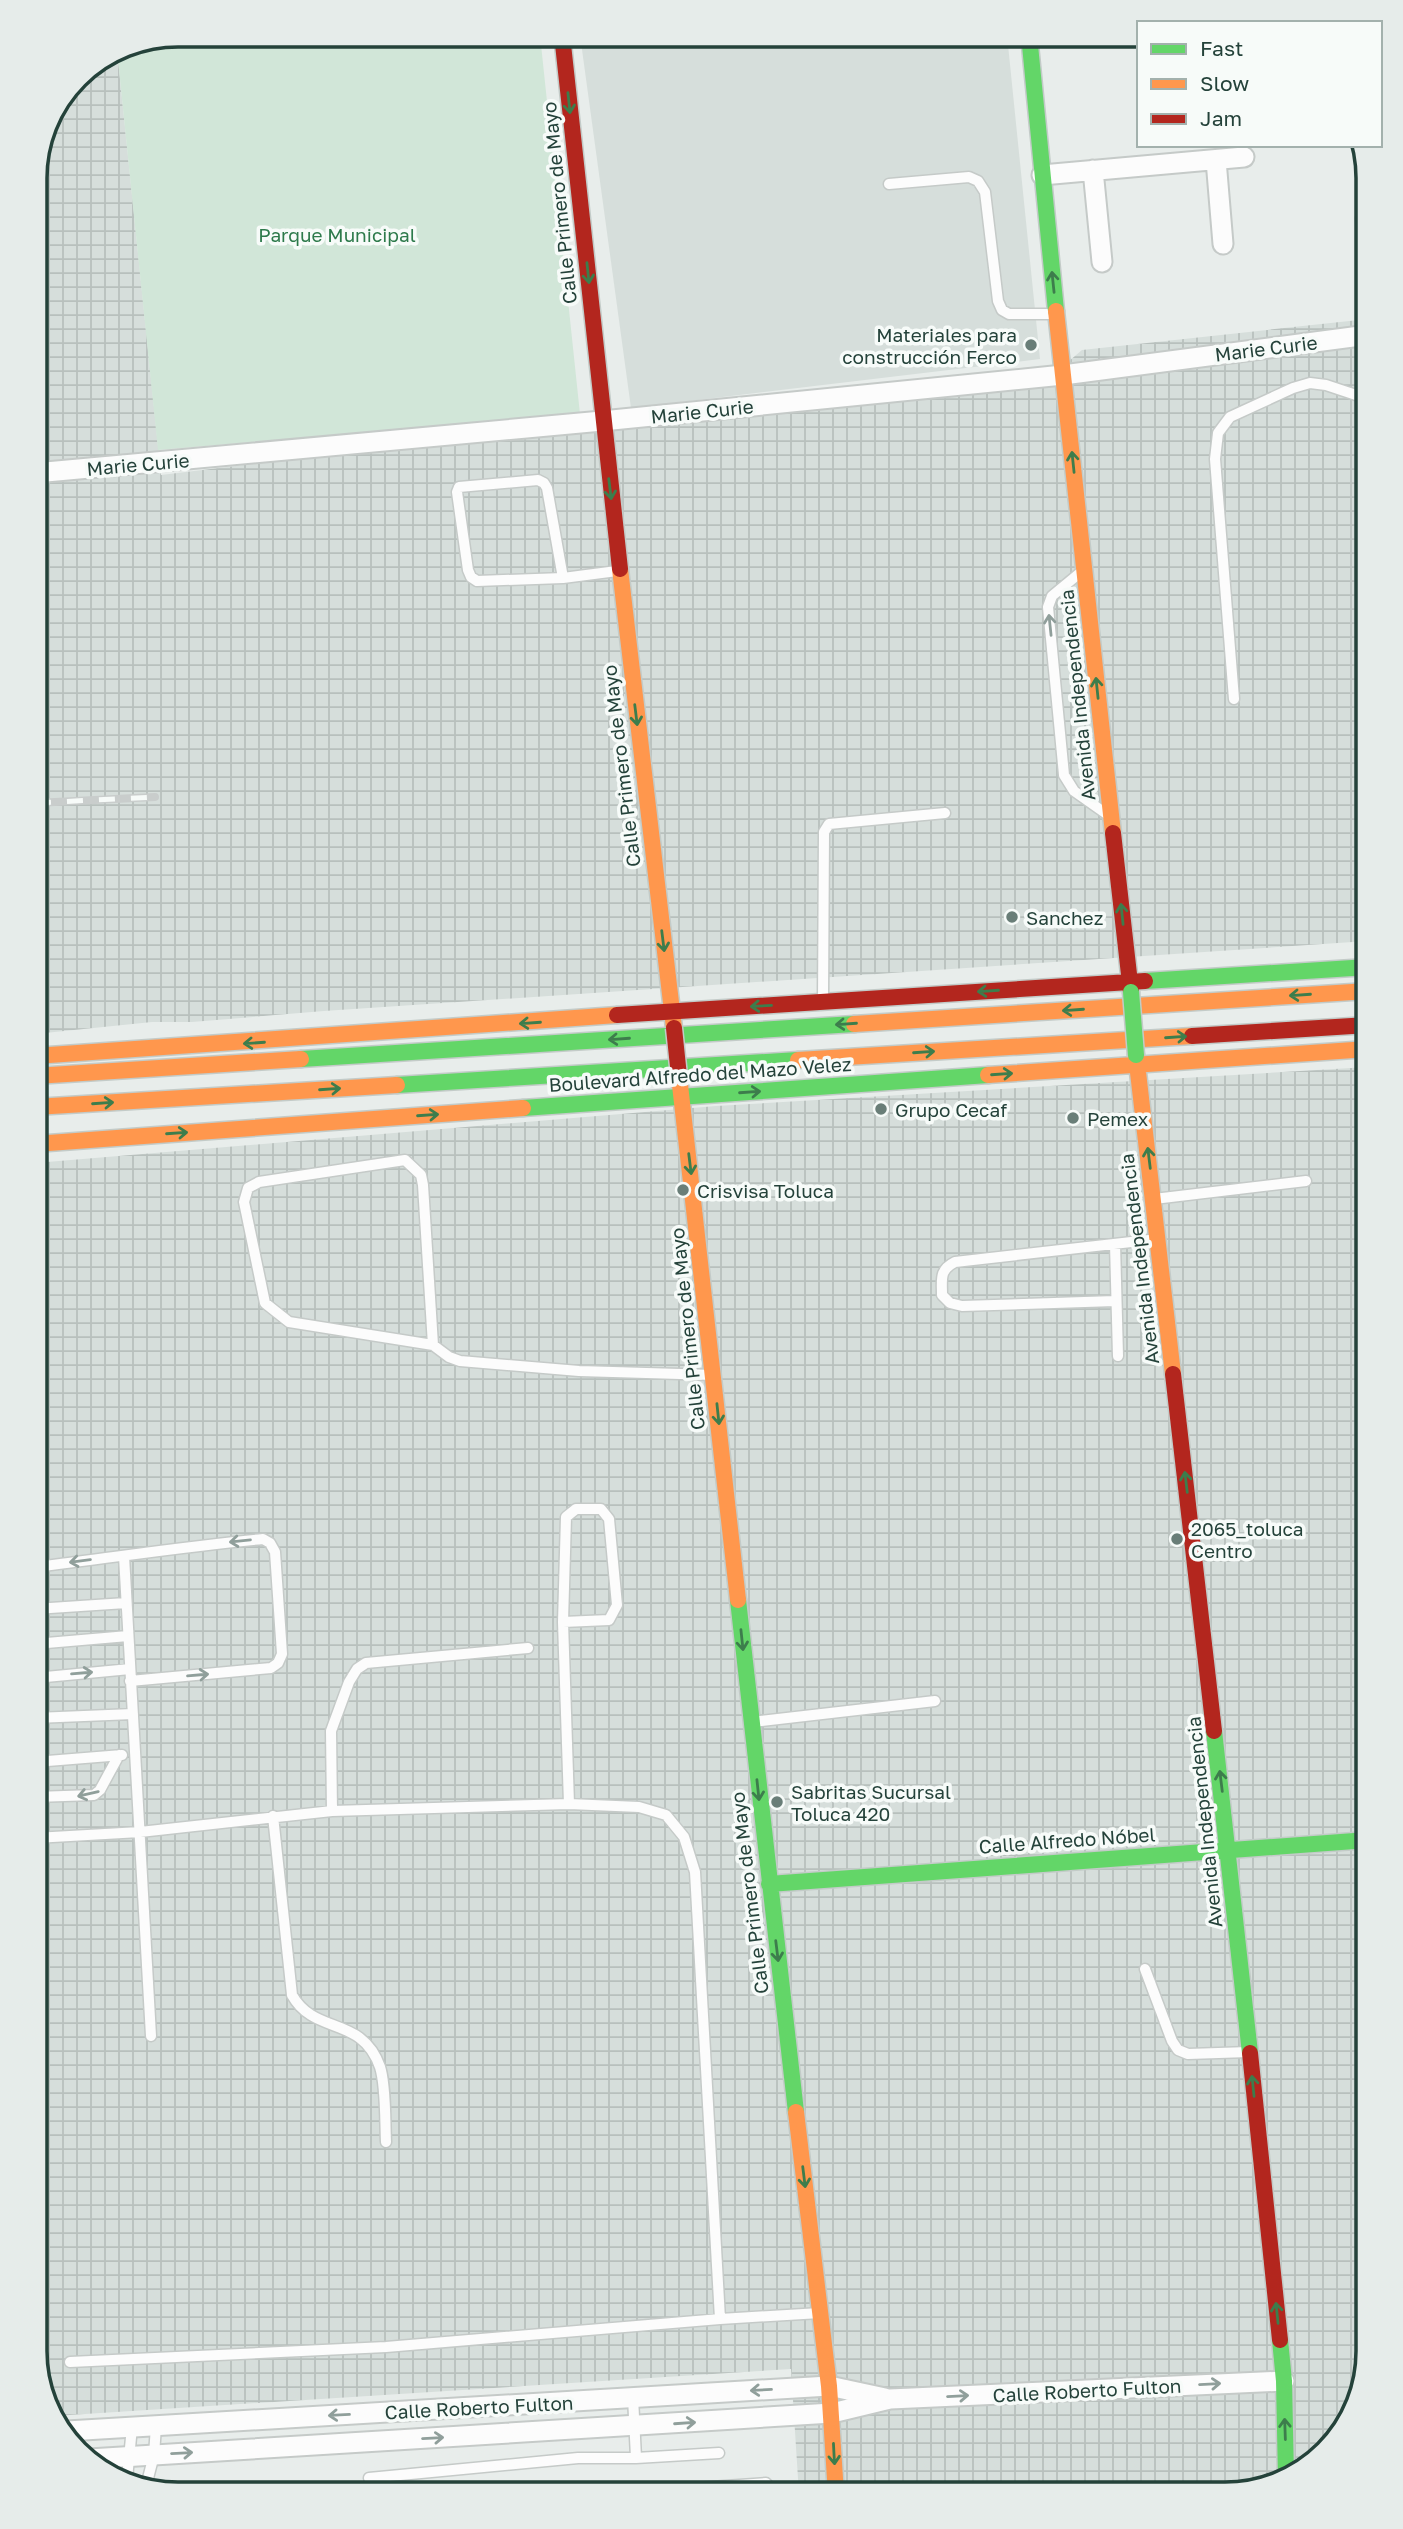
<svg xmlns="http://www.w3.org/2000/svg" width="1403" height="2529" font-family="'Golos Text',sans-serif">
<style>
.built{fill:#d6dedb}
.industrial{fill:url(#industrial-grid)}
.green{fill:#d1e6d8}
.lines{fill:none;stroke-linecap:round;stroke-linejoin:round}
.lane-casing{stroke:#c5cac8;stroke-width:13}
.street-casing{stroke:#c5cac8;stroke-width:23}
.fast-casing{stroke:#c3cbc8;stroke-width:19}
.slow-casing{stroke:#c3cbc8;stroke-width:19}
.jam-casing{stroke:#c3cbc8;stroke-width:19}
.lane{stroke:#fcfcfc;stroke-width:10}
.street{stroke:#fcfcfc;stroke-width:19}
.fast{stroke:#63d668;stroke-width:16}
.slow{stroke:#ff974d;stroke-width:16}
.jam{stroke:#b3261e;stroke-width:16}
.rail-casing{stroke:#c9cdcc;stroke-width:8}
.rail{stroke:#f7fbf9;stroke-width:5;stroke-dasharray:16;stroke-linecap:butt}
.fast-bridge-casing{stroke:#c3cbc8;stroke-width:19;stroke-linecap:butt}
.jam-bridge-casing{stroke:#c3cbc8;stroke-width:19;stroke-linecap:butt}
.fast-bridge{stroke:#63d668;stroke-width:16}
.jam-bridge{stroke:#b3261e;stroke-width:16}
.oneway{stroke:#3d7d4c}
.oneway2{stroke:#909f9b}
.poi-dot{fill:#697e78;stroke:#f7fbf9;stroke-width:2.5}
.labels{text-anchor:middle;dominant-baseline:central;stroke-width:7;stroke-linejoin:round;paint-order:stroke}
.street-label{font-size:19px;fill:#24423a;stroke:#f7fbf9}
.park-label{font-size:19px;fill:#2d7a4b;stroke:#f7fbf9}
.poi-label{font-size:19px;fill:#24423a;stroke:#f7fbf9;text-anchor:start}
.rim{fill:none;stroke:#24423a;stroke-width:3.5}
</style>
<defs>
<pattern id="industrial-grid" width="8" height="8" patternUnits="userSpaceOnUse" patternTransform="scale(1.75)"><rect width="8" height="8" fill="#d6dedb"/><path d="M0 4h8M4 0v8" fill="none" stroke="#b8c0bd"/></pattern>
</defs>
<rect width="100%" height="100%" fill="#e8edeb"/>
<path class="built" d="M580,35h427l33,324 -409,49z"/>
<path class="industrial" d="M117,50l44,425 901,-108 20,-17 286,-31v622l-1044,70 -132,11h-40l-117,12v-865l15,-54 27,-38z
M1368,1067v1284l-24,80 -64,52 -55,11h-426l-8,-125 -737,47 -8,-10 -11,-55v-1188l681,-57z"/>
<path class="green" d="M178,35h362l40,379 -422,36 -41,-400 7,-4z"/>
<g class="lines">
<g class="lane-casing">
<path id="lane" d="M889,184l80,-7 9,4 7,11 13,109 4,9 7,4h46
M1361,218l7,109
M1366,400l-1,-36 3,-23
M1081,572l-29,24 -4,11 16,168 10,16 34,24
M563,578l-16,-90 -3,-5 -6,-3 -79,7 -2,5 11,78 3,7 6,4 86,-3 54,-7
M1234,699l-19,-240 3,-26 12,-16 63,-29 17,-5 16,2 42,14
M823,1001l1,-169 5,-8 116,-11
M1154,1199l152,-18
M1115,1244l3,112
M1115,1301l-153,5 -12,-3 -8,-8c0,-16 -3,-25 13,-33l203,-23
M433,1345l-144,-23 -24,-19 -21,-101 4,-14 11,-6 146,-22 16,15 2,10 10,160 16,12 11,4 119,10 135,4
M124,1556l27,480
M35,1567c76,-9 151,-21 228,-28l7,4 5,9 7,102 -4,9 -7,5 -141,13
M35,1609l91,-6
M563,1622l46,-2 8,-15 -8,-86 -8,-10h-25l-10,8 -3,105 6,182
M35,1644l93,-8
M35,1678l95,-9
M35,1718l98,-4
M752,1722l183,-21
M35,1762l87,-7
M35,1797l59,-2 6,-5 19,-35
M332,1811l-1,-80 18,-49 8,-13 9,-6 162,-15
M273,1816l19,179c23,41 70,20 88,72 6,18 5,55 6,75
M35,1838l105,-6 192,-21 237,-7 70,3 27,8 18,22 11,35 25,447
M1145,1969l27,72 6,9 10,4 61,-2
M70,2362l316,-15 334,-28 100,-6
M636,2458l83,-5
M369,2478l209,-20h58l-3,-61
M127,2479l5,-52
M146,2486l8,-31 2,-29
M611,2494l155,-11 10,11"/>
</g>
<g class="street-casing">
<path id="street" d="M1216,160l7,84
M1093,170l9,92
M1042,175l202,-18
M35,473l567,-52 461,-46 305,-40
M67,2431l762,-45 56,12
M89,2459l743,-46 58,-14 394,-18"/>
</g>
<g class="fast-casing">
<path id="fast" d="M1029,35l27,276
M1145,981l223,-14
M301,1059l553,-35
M397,1085l401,-25
M523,1108l465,-33
M738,1600l58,512
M1214,1731l36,322
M769,1884l599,-44
M1280,2340l4,41 2,97"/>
</g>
<g class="slow-casing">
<path id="slow" d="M1056,311l57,522
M620,569l54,459
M854,1024l514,-33
M1136,1055l37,319
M35,1056l582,-41
M798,1060l394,-24
M988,1075l380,-26
M35,1076l266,-17
M679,1076l59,524
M35,1107l362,-22
M35,1144l488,-36
M796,2112l33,274 7,108"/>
</g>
<g class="jam-casing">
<path id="jam" d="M562,35l58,534
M1113,833l18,159
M617,1015l528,-34
M1192,1036l176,-11
M1173,1374l41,357
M1250,2053l30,287"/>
</g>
<use href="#lane" class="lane"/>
<use href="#street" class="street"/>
<use href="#fast" class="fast"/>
<use href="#slow" class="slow"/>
<use href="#jam" class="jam"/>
<g class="rail-casing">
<path id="rail" d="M35,803l120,-6"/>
</g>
<use href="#rail" class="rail"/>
<g class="fast-bridge-casing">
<path id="fast-bridge" d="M1131,992l5,63"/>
</g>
<g class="jam-bridge-casing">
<path id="jam-bridge" d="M674,1028l5,48"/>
</g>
<use href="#fast-bridge" class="fast-bridge"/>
<use href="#jam-bridge" class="jam-bridge"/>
</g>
<defs><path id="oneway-shaft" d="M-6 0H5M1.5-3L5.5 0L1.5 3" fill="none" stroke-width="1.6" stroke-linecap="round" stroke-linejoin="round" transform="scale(1.75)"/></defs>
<g class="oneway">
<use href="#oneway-shaft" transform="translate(569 103) rotate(84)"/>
<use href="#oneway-shaft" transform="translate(588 273) rotate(84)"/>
<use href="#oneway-shaft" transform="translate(1053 282) rotate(-96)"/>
<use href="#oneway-shaft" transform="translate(1073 462) rotate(-96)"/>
<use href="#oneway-shaft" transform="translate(610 489) rotate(83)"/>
<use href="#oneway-shaft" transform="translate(1097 688) rotate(-96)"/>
<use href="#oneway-shaft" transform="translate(636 715) rotate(83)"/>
<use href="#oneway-shaft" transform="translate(1122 914) rotate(-96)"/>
<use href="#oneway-shaft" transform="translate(663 941) rotate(83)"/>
<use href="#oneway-shaft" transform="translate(988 991) rotate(176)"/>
<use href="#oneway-shaft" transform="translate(1300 995) rotate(176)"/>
<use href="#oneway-shaft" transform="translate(761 1006) rotate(177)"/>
<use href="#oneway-shaft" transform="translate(1073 1010) rotate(176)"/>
<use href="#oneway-shaft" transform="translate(530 1023) rotate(176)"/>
<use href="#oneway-shaft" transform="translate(846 1024) rotate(176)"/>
<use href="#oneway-shaft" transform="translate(1176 1037) rotate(-4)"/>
<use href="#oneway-shaft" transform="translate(619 1039) rotate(176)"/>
<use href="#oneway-shaft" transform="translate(254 1043) rotate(176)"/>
<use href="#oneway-shaft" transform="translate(924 1052) rotate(-4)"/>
<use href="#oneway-shaft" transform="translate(1002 1074) rotate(-4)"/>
<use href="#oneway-shaft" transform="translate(330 1089) rotate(-4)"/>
<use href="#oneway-shaft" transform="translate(750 1092) rotate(-4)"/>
<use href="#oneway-shaft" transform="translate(103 1103) rotate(-4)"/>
<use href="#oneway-shaft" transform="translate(428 1115) rotate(-4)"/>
<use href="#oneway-shaft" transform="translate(177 1133) rotate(-4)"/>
<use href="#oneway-shaft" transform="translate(1149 1158) rotate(-97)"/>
<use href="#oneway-shaft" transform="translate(690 1164) rotate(83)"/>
<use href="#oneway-shaft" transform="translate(718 1414) rotate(84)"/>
<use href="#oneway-shaft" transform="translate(1186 1482) rotate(-97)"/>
<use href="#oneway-shaft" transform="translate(742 1640) rotate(84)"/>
<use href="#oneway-shaft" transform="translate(1221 1781) rotate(-97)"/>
<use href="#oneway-shaft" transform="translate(758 1790) rotate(84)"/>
<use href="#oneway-shaft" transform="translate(777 1951) rotate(83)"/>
<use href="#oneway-shaft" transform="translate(1253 2086) rotate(-96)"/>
<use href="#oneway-shaft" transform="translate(804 2177) rotate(83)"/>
<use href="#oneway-shaft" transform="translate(1277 2313) rotate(-96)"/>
<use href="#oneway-shaft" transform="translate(1285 2429) rotate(-92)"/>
<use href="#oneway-shaft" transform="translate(834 2454) rotate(87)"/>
</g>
<g class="oneway2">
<use href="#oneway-shaft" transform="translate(1050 625) rotate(-96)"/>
<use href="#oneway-shaft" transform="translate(240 1541) rotate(174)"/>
<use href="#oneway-shaft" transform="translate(80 1561) rotate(173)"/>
<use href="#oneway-shaft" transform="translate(82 1673) rotate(-5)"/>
<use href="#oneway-shaft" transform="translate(198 1675) rotate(-5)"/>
<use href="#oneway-shaft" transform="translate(88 1794) rotate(167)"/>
<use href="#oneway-shaft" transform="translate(1210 2384) rotate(-3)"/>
<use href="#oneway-shaft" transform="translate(761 2390) rotate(177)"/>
<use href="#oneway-shaft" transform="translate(958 2396) rotate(-3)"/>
<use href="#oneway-shaft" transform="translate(339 2415) rotate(177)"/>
<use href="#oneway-shaft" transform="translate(685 2423) rotate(-4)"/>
<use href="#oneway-shaft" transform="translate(433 2438) rotate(-3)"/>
<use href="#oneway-shaft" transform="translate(182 2453) rotate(-3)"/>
</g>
<g class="poi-dot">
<circle cx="1031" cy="345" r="7"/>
<circle cx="1012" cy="917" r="7"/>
<circle cx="881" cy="1109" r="7"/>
<circle cx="1073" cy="1118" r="7"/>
<circle cx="683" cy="1190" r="7"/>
<circle cx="1177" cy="1539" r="7"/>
<circle cx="777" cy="1802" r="7"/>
</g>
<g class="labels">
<g class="street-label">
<text transform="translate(559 203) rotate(-96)">Calle Primero de Mayo</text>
<text transform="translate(1266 348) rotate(-7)">Marie Curie</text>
<text transform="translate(702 411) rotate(-6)">Marie Curie</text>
<text transform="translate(138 464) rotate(-5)">Marie Curie</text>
<text transform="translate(1077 695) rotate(-96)">Avenida Independencia</text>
<text transform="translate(621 766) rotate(-97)">Calle Primero de Mayo</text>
<text transform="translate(700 1074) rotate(-4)">Boulevard Alfredo del Mazo Velez</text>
<text transform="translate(1139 1259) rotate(-97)">Avenida Independencia</text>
<text transform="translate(687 1329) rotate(-96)">Calle Primero de Mayo</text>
<text transform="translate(1204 1822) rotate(-96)">Avenida Independencia</text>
<text transform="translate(1067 1840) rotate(-4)">Calle Alfredo Nóbel</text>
<text transform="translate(749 1893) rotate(-97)">Calle Primero de Mayo</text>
<text transform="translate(1087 2390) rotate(-3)">Calle Roberto Fulton</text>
<text transform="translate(479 2407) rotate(-3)">Calle Roberto Fulton</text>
</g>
<g class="park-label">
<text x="337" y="234">Parque Municipal</text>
</g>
<g class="poi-label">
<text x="1017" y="334" text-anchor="end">Materiales para<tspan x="1017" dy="22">construcción Ferco</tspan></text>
<text x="1026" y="917">Sanchez</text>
<text x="895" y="1109">Grupo Cecaf</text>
<text x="1087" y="1118">Pemex</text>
<text x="697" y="1190">Crisvisa Toluca</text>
<text x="1191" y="1528">2065_toluca<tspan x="1191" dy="22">Centro</tspan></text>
<text x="791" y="1791">Sabritas Sucursal<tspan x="791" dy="22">Toluca 420</tspan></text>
</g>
</g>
<path d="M0 0H1403V2529H0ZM178 47H1225A131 131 0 0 1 1356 178V2351A131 131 0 0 1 1225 2482H178A131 131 0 0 1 47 2351V178A131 131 0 0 1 178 47Z" fill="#e6ecea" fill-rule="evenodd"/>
<path class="rim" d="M178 47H1225A131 131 0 0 1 1356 178V2351A131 131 0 0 1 1225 2482H178A131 131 0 0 1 47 2351V178A131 131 0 0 1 178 47Z"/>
<rect x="1137" y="21" width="245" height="126" fill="#f7fbf9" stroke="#a3b1ad" stroke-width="2"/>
<rect x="1151" y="44" width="35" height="10" fill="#63d668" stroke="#a3b1ad" stroke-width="2"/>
<text x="1200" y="56" font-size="21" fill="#24423a">Fast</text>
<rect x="1151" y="79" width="35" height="10" fill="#ff974d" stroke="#a3b1ad" stroke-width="2"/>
<text x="1200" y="91" font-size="21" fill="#24423a">Slow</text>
<rect x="1151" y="114" width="35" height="10" fill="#b3261e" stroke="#a3b1ad" stroke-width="2"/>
<text x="1200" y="126" font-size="21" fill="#24423a">Jam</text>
</svg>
